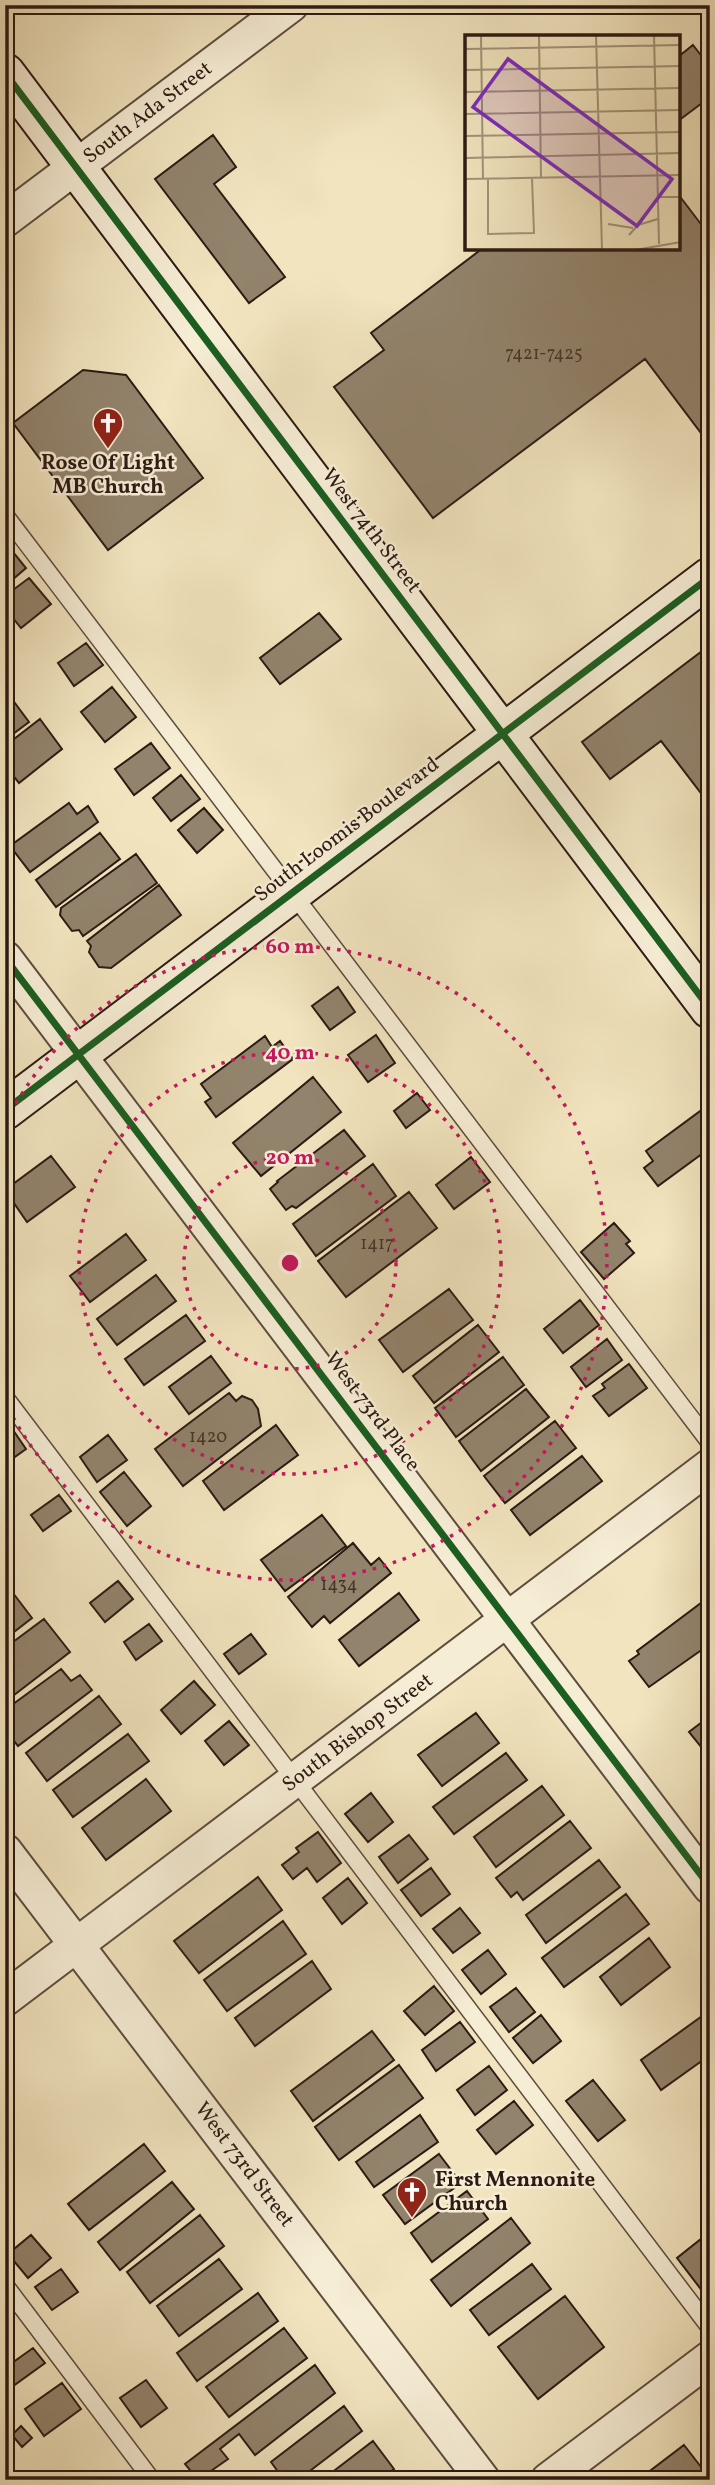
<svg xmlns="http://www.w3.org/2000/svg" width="715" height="2485" font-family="Vollkorn,serif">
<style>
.building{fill:#92836c;stroke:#2c1a13;stroke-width:2}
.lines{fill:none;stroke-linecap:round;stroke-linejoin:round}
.lane-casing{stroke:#5d4c3e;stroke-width:19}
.street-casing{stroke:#5d4c3e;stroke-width:37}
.secondary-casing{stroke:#2c1a13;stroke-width:42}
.lane{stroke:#f6edd5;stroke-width:16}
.street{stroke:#f6edd5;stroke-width:33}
.secondary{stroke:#f6edd5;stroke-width:38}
.cycleway-casing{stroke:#f6edd5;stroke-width:11}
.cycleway{stroke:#1b5e20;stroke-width:7}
.ring{fill:none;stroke:#c2185b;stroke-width:3.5;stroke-dasharray:3.5 7}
.labels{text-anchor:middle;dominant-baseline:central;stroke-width:5;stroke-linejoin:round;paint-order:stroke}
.number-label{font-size:18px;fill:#463429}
.street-label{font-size:21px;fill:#2c1a13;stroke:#f6edd5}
.poi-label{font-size:21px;font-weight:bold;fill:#2c1a13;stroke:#f6edd5}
.inset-road{fill:none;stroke:#a2937a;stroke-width:2}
.view{fill:#7b2cbf;fill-opacity:0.15;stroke:#7b2cbf;stroke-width:3.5}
.inset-edge{fill:none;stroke:#2c1a13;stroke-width:3.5}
.centre{fill:#c2185b;stroke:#f6edd5;stroke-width:3.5}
.ring-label{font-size:21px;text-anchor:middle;font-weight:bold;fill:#c2185b;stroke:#f6edd5;stroke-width:5;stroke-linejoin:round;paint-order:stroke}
</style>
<rect width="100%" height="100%" fill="#f1e4be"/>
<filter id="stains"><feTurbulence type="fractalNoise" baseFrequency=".00286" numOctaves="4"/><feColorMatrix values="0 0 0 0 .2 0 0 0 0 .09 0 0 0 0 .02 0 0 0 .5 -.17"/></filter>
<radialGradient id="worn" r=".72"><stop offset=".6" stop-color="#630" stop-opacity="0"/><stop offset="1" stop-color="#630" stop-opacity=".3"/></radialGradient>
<path class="building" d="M693,45l17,22v30l-32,24v-64z
M213,135l23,32 -22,17 71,93 -36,26 -94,-124z
M678,194l32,42v209l-65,-86 -212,159 -99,-131 50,-37 -13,-17 112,-85h195z
M83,370l43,5 77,103 -95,72 -95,-127z
M13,552l13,16 -21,18v-28z
M29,578l22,26 -30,24 -16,-20v-12z
M319,613l22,26 -61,45 -20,-26z
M86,643l17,22 -29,21 -16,-23z
M710,645v160l-49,-64 -51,38 -28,-37z
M112,687l24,30 -31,25 -24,-30z
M9,695l20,27 -24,18v-42z
M40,719l22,30 -43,34 -14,-18v-19z
M151,743l19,25 -36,27 -19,-26z
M181,775l19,24 -29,22 -18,-23z
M69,803l8,11 11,-8 10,16 -68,50 -20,-26z
M204,808l19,22 -26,23 -19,-23z
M100,833l20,26 -64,48 -20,-27z
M136,854l21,29 -74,53 -4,-6 -7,1 -12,-16 1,-7z
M159,885l22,30 -70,53 -12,-1 -10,-15 2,-6 -4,-5z
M338,987l17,25 -25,18 -18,-24z
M376,1035l19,28 -27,19 -20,-27z
M265,1036l7,11 8,-6 13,18 -77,58 -11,-15 6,-4 -10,-14z
M313,1077l28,35 -80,64 -28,-33z
M417,1093l13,17 -24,18 -12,-17z
M703,1109l7,9v30l-52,38 -14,-18 9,-7 -7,-10z
M344,1130l21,26 -69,52 -4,-2 -6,4 -16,-21 8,-7 -1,-1z
M51,1156l24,31 -48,35 -22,-32z
M471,1157l19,25 -36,27 -18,-24z
M373,1164l23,32 -80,60 -23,-32z
M409,1192l28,36 -91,69 -28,-36z
M614,1223l16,18 -4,3 8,9 -30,26 -23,-27z
M126,1234l20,26 -56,42 -20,-26z
M156,1275l20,26 -59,44 -20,-26z
M449,1289l24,31 -70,52 -24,-32z
M580,1300l19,25 -36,28 -19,-24z
M186,1315l19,26 -61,44 -19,-26z
M478,1325l21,27 -65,51 -21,-27z
M607,1339l15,21 -36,27 -15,-20z
M211,1356l20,27 -42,31 -20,-27z
M503,1357l21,28 -68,52 -21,-29z
M629,1364l18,24 -38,28 -16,-20 12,-8 -3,-4z
M526,1389l23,28 -68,54 -22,-30z
M229,1393l7,8 6,-5 10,4 6,9 3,17 -78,60 -28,-37z
M555,1421l21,27 -71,55 -21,-27z
M276,1425l22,30 -74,55 -21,-29z
M11,1427l15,22 -21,15v-32z
M108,1435l19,25 -30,22 -17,-25z
M582,1456l20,25 -72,54 -19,-25z
M124,1472l27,34 -24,20 -27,-34z
M59,1495l12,16 -28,20 -12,-16z
M322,1515l24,31 -61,45 -24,-31z
M353,1543l18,22 8,-7 12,15 -61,50 -6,-7 -12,11 -24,-30z
M118,1581l15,18 -28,23 -15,-19z
M13,1593l19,25 -27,21v-41z
M399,1593l20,27 -60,46 -20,-26z
M701,1603l9,12v29l-61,43 -20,-26 10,-7 -2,-3z
M44,1619l26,33 -65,50v-54z
M149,1624l13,17 -26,19 -12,-18z
M251,1634l15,20 -27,20 -15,-20z
M61,1669l10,12 9,-6 12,15 -74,56 -13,-17v-19z
M194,1681l21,24 -34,29 -20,-24z
M99,1696l22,28 -74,57 -21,-28z
M476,1713l23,30 -57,43 -24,-31z
M710,1716v42l-21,-26z
M229,1721l20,24 -25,20 -19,-24z
M128,1734l21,27 -76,56 -20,-27z
M506,1753l21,27 -73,54 -21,-27z
M146,1779l25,32 -65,49 -24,-32z
M542,1786l22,29 -68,52 -22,-30z
M371,1793l22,29 -25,20 -23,-28z
M570,1821l21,27 -68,52 -6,-8 -6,5 -15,-19z
M318,1832l23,31 -24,19 -10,-14 -14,11 -11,-14 17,-13 -3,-4z
M409,1835l19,24 -30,24 -19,-26z
M599,1860l21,27 -74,56 -20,-28z
M431,1868l19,26 -29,22 -20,-26z
M258,1877l24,33 -83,63 -25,-32z
M348,1878l19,25 -25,21 -19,-26z
M626,1894l23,30 -85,63 -22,-29z
M460,1908l20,25 -27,20 -20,-24z
M283,1921l23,33 -79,57 -23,-31z
M649,1938l21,29 -49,38 -21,-28z
M488,1950l18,24 -25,20 -19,-24z
M312,1961l19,28 -76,57 -20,-28z
M434,1986l20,25 -29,24 -21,-24z
M516,1988l19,24 -26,20 -19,-25z
M705,2014l5,7v34l-49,35 -20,-30z
M541,2015l20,26 -28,22 -20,-25z
M460,2022l15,20 -39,29 -14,-21z
M372,2031l22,29 -81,61 -22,-30z
M399,2065l24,33 -84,62 -24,-33z
M489,2066l18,24 -32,25 -18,-25z
M593,2080l32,40 -27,21 -32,-40z
M514,2101l19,24 -37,29 -19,-24z
M420,2115l18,27 -64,45 -18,-25z
M144,2144l21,27 -76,59 -21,-26z
M439,2154l22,29 -56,41 -22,-29z
M172,2182l22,27 -74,61 -22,-28z
M467,2191l21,28 -56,43 -21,-29z
M200,2215l24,31 -74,57 -23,-31z
M511,2218l19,25 -79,63 -20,-26z
M31,2235l20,23 -23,20 -20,-24z
M706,2235l4,5v47l-7,5 -26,-34z
M219,2259l23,30 -63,47 -22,-30z
M532,2264l19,25 -62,46 -19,-25z
M61,2269l17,23 -26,18 -17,-23z
M258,2293l20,28 -81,60 -20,-28z
M565,2296l39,51 -66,52 -40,-52z
M284,2328l23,30 -78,59 -23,-30z
M33,2348l12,15 -36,26 -4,-6v-15z
M315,2365l20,28 -80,62 -16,-21 -19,15 8,10 -30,21 -13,-16z
M146,2380l21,28 -26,19 -21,-29z
M62,2383l19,26 -37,27 -19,-27z
M344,2406l18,25 -64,49h-14l-13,-18z
M21,2426l11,12 -10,9 -10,-12z
M373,2441l21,28 -14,11h-58z
M684,2445l24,31 -5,4h-65z"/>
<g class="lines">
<g class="lane-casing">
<path id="lane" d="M5,515l705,928
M5,1397l705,931
M5,2285l147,195"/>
</g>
<g class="street-casing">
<path id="street" d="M5,220l286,-215
M5,958l705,929
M5,1851l478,629
M5,1999l705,-533
M548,2480l162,-122"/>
</g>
<g class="secondary-casing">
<path id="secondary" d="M5,73l705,936
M5,1110l705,-533"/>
</g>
<use href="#lane" class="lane"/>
<use href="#street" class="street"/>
<use href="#secondary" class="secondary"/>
<g class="cycleway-casing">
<path id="cycleway" d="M5,73l705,936
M5,958l705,929
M5,1110l705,-533"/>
</g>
<use href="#cycleway" class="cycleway"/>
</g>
<g class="ring">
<circle cx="290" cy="1263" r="106"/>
<circle cx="290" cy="1263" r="211"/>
<path d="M6 1122A317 317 0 1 1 6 1404"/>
</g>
<defs>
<g id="church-pin" transform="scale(1.575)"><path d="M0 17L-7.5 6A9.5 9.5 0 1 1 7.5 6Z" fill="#8f2418" stroke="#f6edd5"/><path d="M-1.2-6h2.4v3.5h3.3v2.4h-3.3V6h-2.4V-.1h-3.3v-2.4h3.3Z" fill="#fff"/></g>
</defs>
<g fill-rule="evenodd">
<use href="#church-pin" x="108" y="423"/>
<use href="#church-pin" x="412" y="2192"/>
</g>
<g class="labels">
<g class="number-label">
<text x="544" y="354">7421-7425</text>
<text x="377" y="1244">1417</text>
<text x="208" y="1437">1420</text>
<text x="339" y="1585">1434</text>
</g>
<g class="street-label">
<text transform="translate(148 113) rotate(-37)">South Ada Street</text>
<text transform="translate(371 531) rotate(53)">West 74th Street</text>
<text transform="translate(347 830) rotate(-37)">South Loomis Boulevard</text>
<text transform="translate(372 1412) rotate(53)">West 73rd Place</text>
<text transform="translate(358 1733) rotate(-37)">South Bishop Street</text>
<text transform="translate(244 2165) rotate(53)">West 73rd Street</text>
</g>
<g class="poi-label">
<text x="108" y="463">Rose Of Light<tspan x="108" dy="24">MB Church</tspan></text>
<text x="435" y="2180" text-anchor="start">First Mennonite<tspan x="435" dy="24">Church</tspan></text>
</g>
</g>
<g transform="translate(465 35)">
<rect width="215" height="215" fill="#f1e4be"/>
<path class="inset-road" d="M16,0l2,144M74,0l2,143M131,0l6,215M189,0l5,209M0,14l216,-4M0,35l216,-4M0,57l216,-4M0,79l216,-4M0,101l216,-4M0,123l216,-5M0,144l216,-4M23,144v55l46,-1 -2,-55M192,162h24M143,189l25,4M164,200l9,-10 20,-6M170,215l46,-8"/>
<path class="view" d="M43,24l164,120 -35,47 -164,-119z"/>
<rect width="215" height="215" class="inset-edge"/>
</g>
<circle cx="290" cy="1263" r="10" class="centre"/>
<g class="ring-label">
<text x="290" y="953">60 m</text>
<text x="290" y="1059">40 m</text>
<text x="290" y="1164">20 m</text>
</g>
<rect width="715" height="2485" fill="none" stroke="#f1e4be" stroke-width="28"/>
<rect x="7" y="7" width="701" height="2471" fill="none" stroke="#2c1a13" stroke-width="3.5"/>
<rect x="14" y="14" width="687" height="2457" fill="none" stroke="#2c1a13" stroke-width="2"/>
<rect width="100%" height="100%" filter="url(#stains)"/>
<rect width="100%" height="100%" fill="url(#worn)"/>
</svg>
